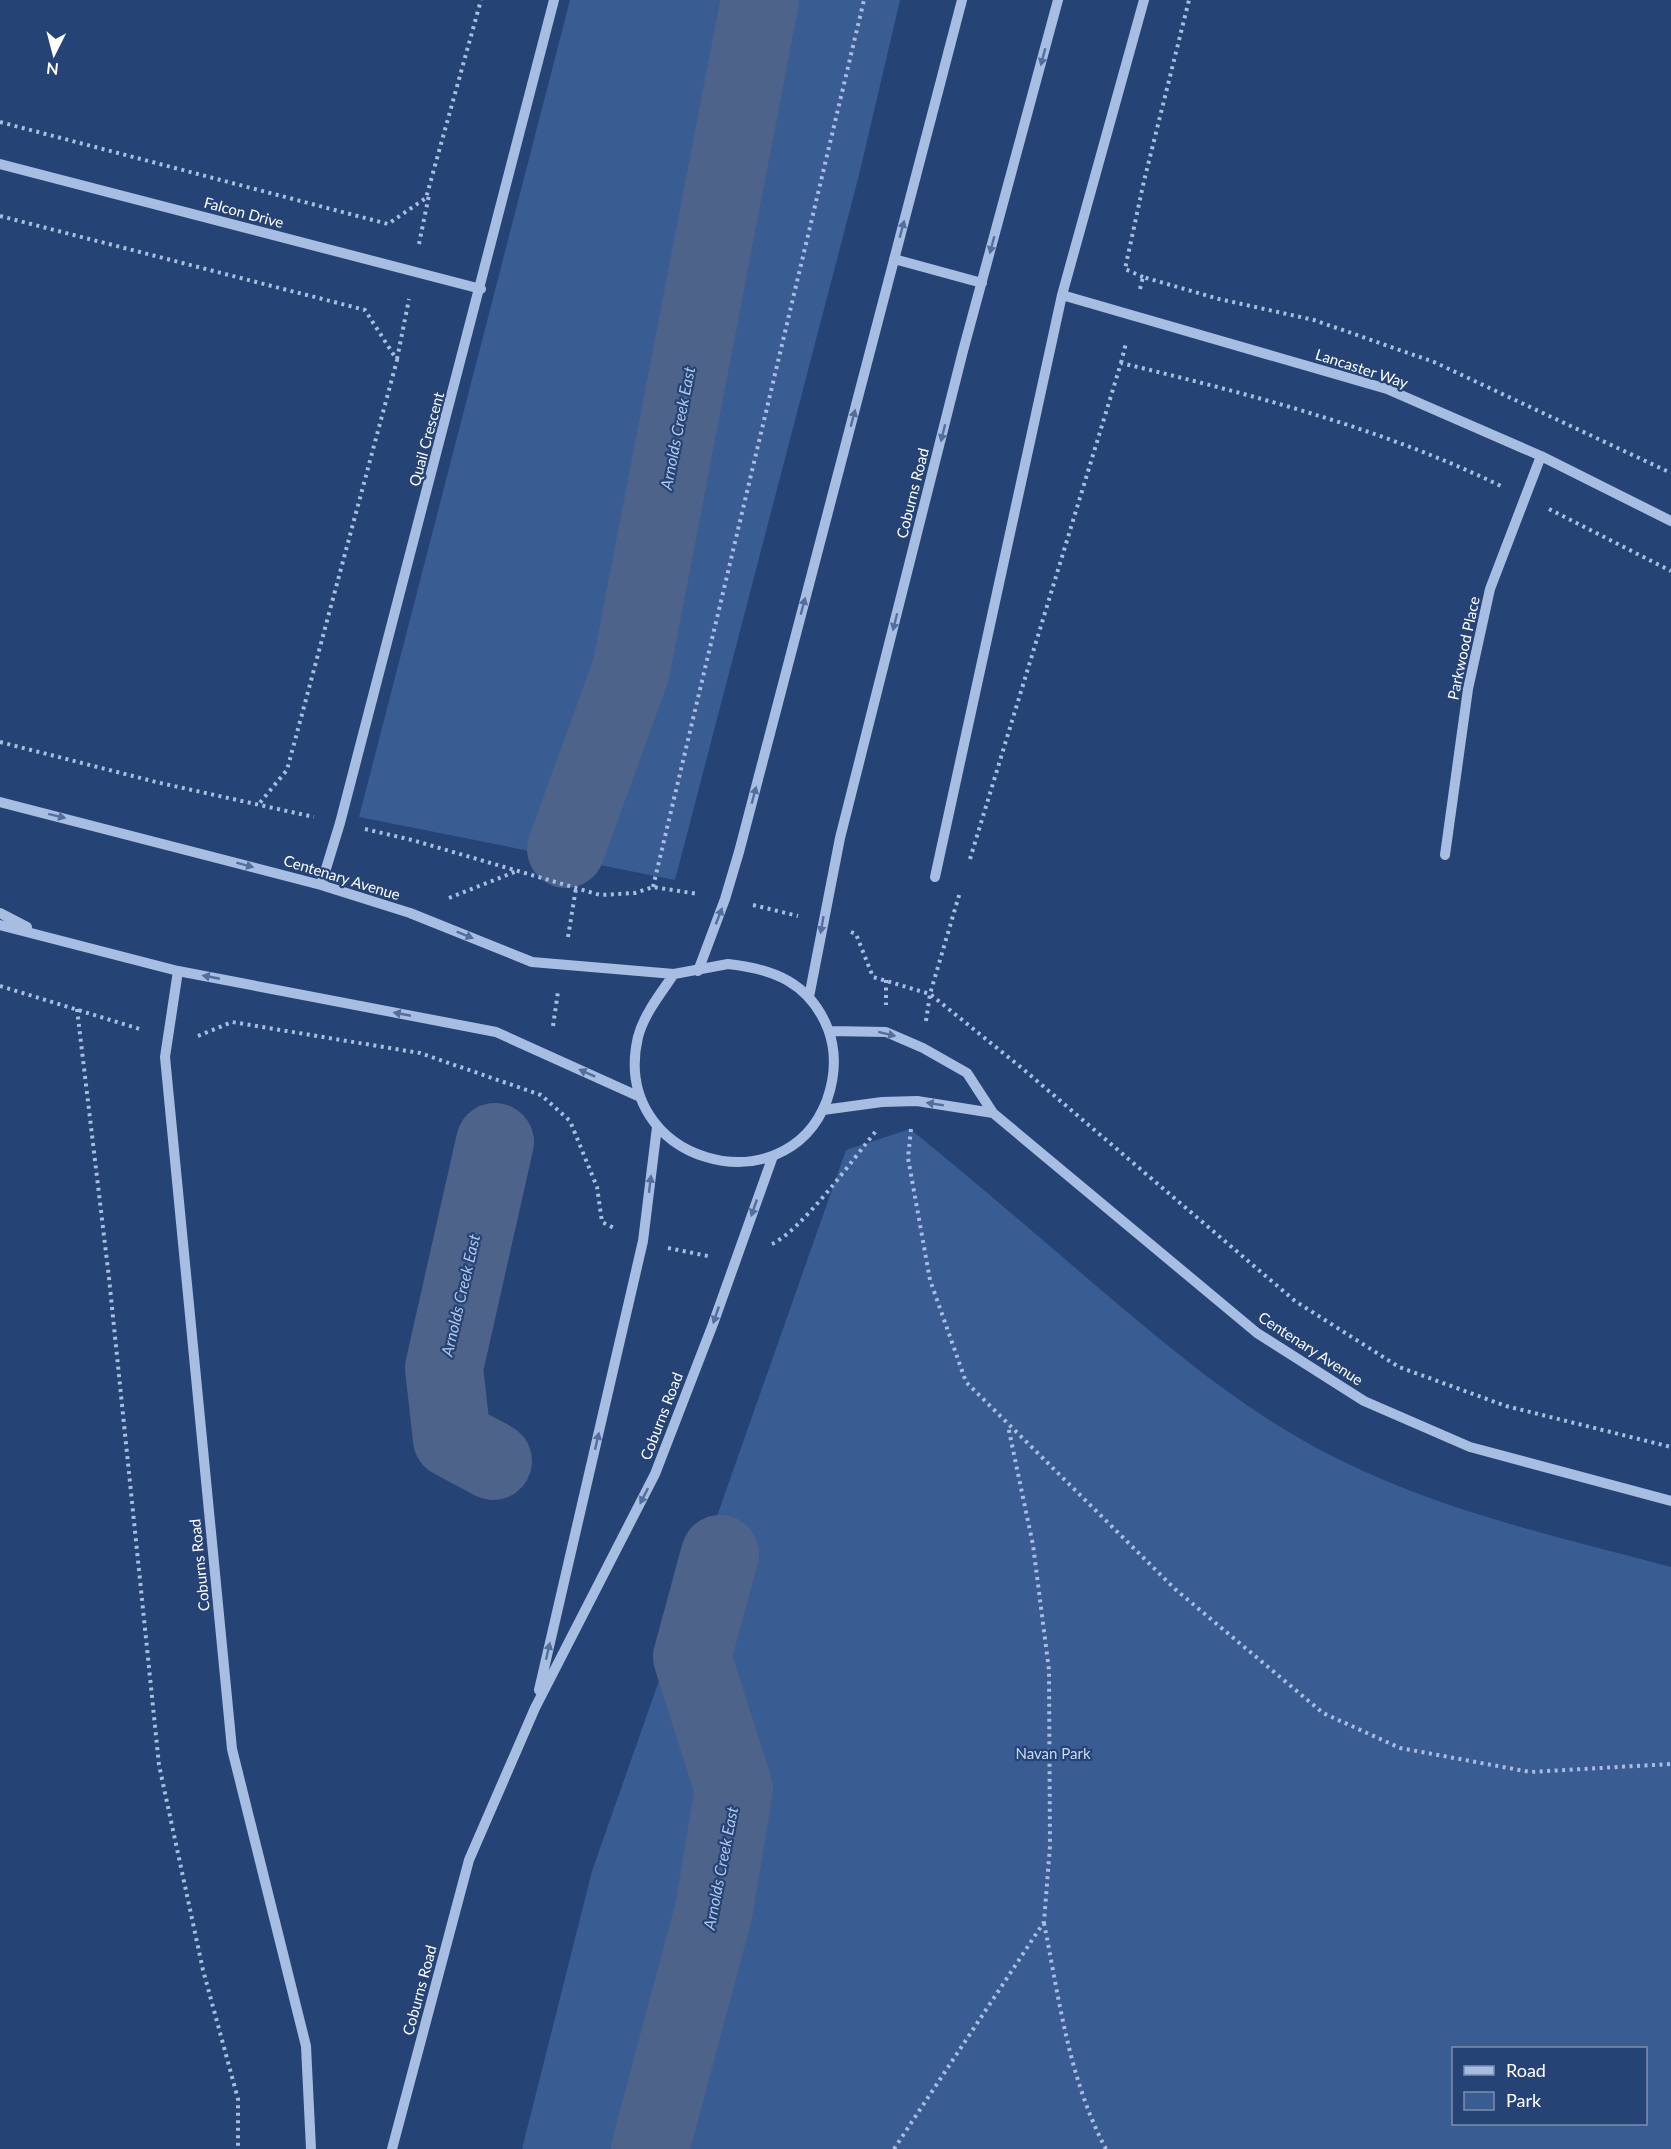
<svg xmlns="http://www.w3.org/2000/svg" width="1671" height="2149" font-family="Lato,sans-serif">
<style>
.green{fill:#395c93;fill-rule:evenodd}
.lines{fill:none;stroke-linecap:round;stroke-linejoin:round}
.river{stroke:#4e6389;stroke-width:78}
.path{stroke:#a7bde2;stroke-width:4;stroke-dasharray:3 4.5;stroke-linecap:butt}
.minor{stroke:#a7bde2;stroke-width:10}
.oneway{fill:#536e9c}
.labels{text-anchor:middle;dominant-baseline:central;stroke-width:4.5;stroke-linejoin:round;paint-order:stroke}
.street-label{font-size:15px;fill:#fff;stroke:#264376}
.park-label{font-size:15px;fill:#c9d9f2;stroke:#264376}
.water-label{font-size:16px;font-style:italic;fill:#b2c7ea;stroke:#264376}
</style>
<rect width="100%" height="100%" fill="#264376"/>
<path class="green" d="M570,0h330l-41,175 -184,705 -316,-63z
M910,1129c67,54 132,111 197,166 73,62 147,123 233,165 105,52 218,77 331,107v582h-1149l70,-278 254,-721zM1454,2048h192v76h-192z"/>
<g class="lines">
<path class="river" d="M566,849l65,-179 129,-670
M493,1461l-41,-22 -8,-71 51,-226
M650,2149l64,-239 20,-121 -42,-132 28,-103"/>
<path class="path" d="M0,122l388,102 38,-26 55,-198
M0,216l365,94 32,50 -110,410 -29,35
M419,244l10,-49
M1143,277l-18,-8 19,-88 45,-181
M1140,289l3,-12 76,22 95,21 120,42 237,111
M397,359l12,-60
M1121,363l5,-20
M1549,509l122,62
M0,742l156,40 158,35
M365,829l47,11 188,55 35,-2 18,-6 45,7
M970,859l151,-496c129,31 260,65 380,123
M653,887l211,-887
M449,898l68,-27
M753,905l45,11
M851,932l5,2 17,43 57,17 93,75 272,232 104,66 107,39 165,41
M568,937l8,-49
M886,980v25
M0,986l143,44
M77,1009l32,269 50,487 44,205 35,129v50
M926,1021l4,-27 30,-102
M553,1026l5,-34
M198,1036l34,-14 188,31 121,42 29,26 27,66 5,35 14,7
M911,1129l-3,29 22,122 36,102 209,207 148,124 77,35 130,24 141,-8
M772,1244c29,-13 82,-86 104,-113
M668,1248l40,8
M1044,1923c15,75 25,157 62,226
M894,2149l150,-227 6,-76 -1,-176 -16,-125 -25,-119"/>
<path class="minor" d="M0,164l481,125
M894,259l88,24
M1062,295l325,94 154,67 130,65
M0,802l321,83 89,28 122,49 142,12
M1445,855l23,-166 22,-100 51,-133
M935,877l127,-582 82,-295
M321,885l19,-62 214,-823
M0,913l27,14
M0,925l178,46 318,61 144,65
M728,964c46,5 82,19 100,65 9,24 7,48 -1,71 -42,111 -218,62 -189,-63 6,-23 23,-44 36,-63z
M178,971l-13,86 67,692 74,297 5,103
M698,971l27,-72 14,-47 223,-852
M809,997l31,-159 123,-487 95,-351
M829,1031l57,1 37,16 44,25 26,40 264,220 107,68 106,46 201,54
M823,1110l59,-8 35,-1 76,12
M539,1690l104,-449 14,-114
M392,2149l77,-289 66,-152 120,-234 58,-150 60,-168"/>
</g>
<defs><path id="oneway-solid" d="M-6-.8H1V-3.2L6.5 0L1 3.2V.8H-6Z" transform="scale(1.5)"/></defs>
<g class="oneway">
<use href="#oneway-solid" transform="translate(1043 57) rotate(105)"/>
<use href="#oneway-solid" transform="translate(902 229) rotate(-75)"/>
<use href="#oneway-solid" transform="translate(992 245) rotate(105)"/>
<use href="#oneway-solid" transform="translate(853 418) rotate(-75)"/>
<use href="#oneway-solid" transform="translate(943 433) rotate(104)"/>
<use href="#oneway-solid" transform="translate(803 606) rotate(-75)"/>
<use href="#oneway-solid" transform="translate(895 622) rotate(104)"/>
<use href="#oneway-solid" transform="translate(754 795) rotate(-75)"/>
<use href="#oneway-solid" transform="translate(57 816) rotate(14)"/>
<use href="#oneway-solid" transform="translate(245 865) rotate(15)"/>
<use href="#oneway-solid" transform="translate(719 916) rotate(-69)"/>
<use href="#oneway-solid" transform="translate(822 925) rotate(100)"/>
<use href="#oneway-solid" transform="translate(465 935) rotate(22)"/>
<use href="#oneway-solid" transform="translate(211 977) rotate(-169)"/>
<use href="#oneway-solid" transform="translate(402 1014) rotate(-169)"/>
<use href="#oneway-solid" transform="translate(887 1034) rotate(14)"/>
<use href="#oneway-solid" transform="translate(587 1073) rotate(-156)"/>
<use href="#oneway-solid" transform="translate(935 1104) rotate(-171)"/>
<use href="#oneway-solid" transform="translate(650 1184) rotate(-83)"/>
<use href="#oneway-solid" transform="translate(754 1208) rotate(109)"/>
<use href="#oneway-solid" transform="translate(716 1315) rotate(109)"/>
<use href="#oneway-solid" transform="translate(597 1441) rotate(-77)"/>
<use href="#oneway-solid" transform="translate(644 1496) rotate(117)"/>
<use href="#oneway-solid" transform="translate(548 1651) rotate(-77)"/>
</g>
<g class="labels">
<g class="street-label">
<text transform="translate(244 212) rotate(15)">Falcon Drive</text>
<text transform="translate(1362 368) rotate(18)">Lancaster Way</text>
<text transform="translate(426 439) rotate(-75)">Quail Crescent</text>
<text transform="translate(912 493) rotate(-76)">Coburns Road</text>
<text transform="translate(1463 648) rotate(-78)">Parkwood Place</text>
<text transform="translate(342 877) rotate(17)">Centenary Avenue</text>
<text transform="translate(1311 1348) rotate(33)">Centenary Avenue</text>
<text transform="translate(661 1416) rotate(-69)">Coburns Road</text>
<text transform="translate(199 1565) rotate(-96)">Coburns Road</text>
<text transform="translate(419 1990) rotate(-75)">Coburns Road</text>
</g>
<g class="park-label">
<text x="1053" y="1753">Navan Park</text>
</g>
<g class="water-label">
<text transform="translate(677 428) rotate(-79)">Arnolds Creek East</text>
<text transform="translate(460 1295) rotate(-77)">Arnolds Creek East</text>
<text transform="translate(720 1868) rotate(-79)">Arnolds Creek East</text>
</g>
</g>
<rect x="1452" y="2047" width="195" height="78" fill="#264376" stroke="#7d8ead" stroke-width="1.5"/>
<rect x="1464" y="2066" width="30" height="9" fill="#a7bde2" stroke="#7d8ead" stroke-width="1.5"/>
<text x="1506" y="2077" font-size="18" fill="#ffffff">Road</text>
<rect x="1464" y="2092" width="30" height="18" fill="#395c93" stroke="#7d8ead" stroke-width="1.5"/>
<text x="1506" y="2107" font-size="18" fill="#ffffff">Park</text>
<g transform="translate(54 54) rotate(186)" stroke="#264376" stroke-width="4.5" paint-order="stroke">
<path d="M0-4.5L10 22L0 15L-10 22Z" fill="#ffffff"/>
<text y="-9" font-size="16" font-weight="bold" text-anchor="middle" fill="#ffffff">N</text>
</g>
</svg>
